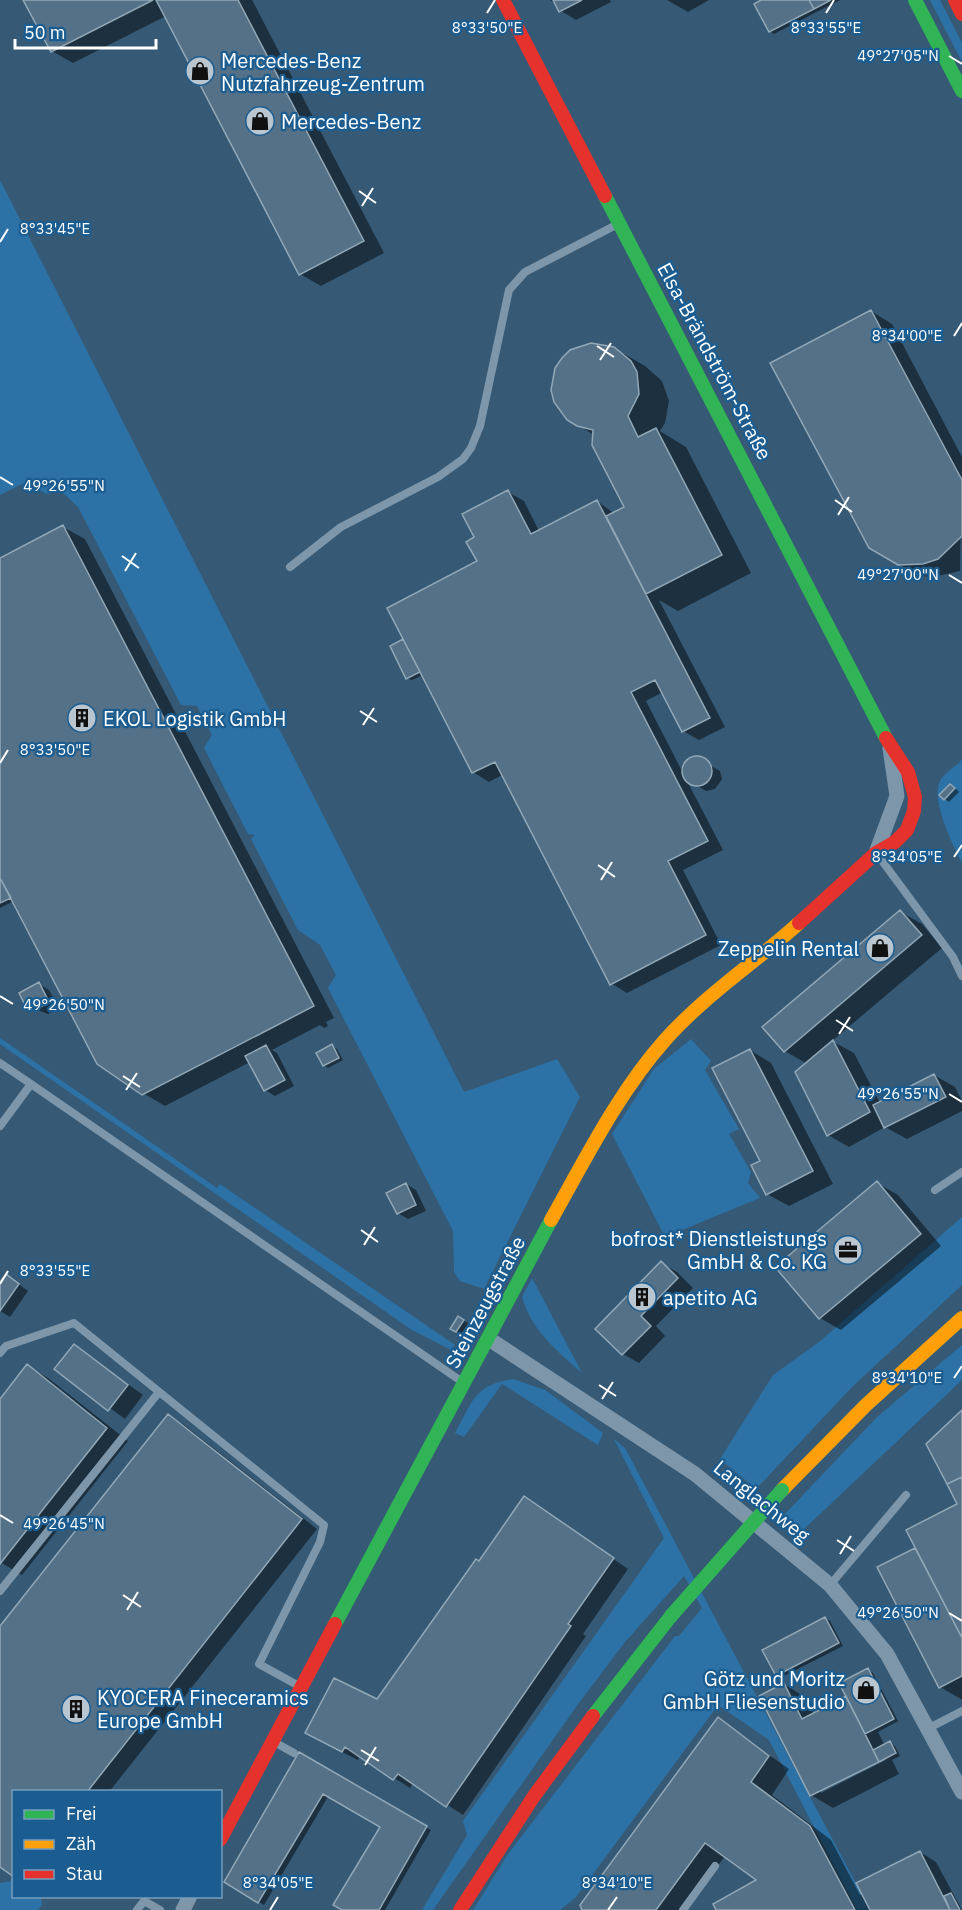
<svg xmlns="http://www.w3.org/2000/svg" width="962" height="1910" font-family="'IBM Plex Sans',sans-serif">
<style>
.green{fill:#2c72a6}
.shadow{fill:#0007;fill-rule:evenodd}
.building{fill:#547187;stroke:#92a8b7;stroke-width:1.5}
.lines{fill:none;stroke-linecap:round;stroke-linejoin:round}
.lane{stroke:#7e96a9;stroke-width:8}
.street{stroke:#7e96a9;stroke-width:15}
.fast{stroke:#30b455;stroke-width:14}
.slow{stroke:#ff9f0a;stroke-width:14}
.jam{stroke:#e5322d;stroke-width:14}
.fast-bridge{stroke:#30b455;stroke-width:14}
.ticks{fill:none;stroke:#fff;stroke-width:2}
.labels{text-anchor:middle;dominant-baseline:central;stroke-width:4.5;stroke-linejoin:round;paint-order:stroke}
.poi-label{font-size:20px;fill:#fff;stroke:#1b5d91;text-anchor:start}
.street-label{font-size:20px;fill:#fff;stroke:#1b5d91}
.ticks-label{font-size:15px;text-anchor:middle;fill:#fff;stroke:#1b5d91;stroke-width:4.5;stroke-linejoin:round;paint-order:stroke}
</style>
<rect width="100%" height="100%" fill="#365a76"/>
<path class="green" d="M930,0h10l22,43v19z
M0,180l464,912 93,-33 23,38 -96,192 -24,-8 -6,-9 -1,-41 -125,-243 8,-13 -16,-30 -22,-15 -47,-91 4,-4 -7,-1 -44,-86 8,-13 -15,-29 -16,-1 -103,-198 -17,-16 -15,3 -20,-12 -26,13z
M962,760v103c-9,-18 -33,-65 -21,-84 5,-7 15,-13 21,-19z
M0,1038l217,150 3,-4 235,161 -4,5 -39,-20 -412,-286z
M691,1039l20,22 -6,9 34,59 -10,5 22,38 -3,11 12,15 -95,39 -53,-103 42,-65z
M962,1217v68l-110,102 -96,102 -36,-30 53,-84 46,-33z
M532,1278l50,95c-26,-23 -50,-42 -60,-76z
M962,1345v35l-159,150 -19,-15 93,-98z
M513,1379l32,11 58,43 -5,12 -96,-61 -38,53 -9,-4c18,-32 19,-48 58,-54z
M614,1439l11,9 245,462h-13l-88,-170 -51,-35 -142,192 -16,13h-87l35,-56 167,-218h4l23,-28 -18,-32 -59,66 -49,65 -143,203h-11l45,-75 -4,-14 201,-283z
M13,1881l1,15 27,1 1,8 -4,5h-38v-27z"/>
<path class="shadow" d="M25,0h227l132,253 -63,33 -21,-12 -134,-258 -93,47 -21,-12z
M550,0h60l1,2 -35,18 -15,-9 -4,-7z
M667,0h42l-21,12z
M764,0h76l-66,34 -4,-3z
M871,311l21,13 70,133 -2,114 -27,6 -12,-1 -44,-23 -17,-22z
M614,348l31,18 17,15 7,20 -4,22 -5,8 26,16 65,126 -73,38 -19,-11 66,127 -26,13 -16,-9 -20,-39 -17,9 37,72 7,-13 8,-2 22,13 2,8 -7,10 -9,2 -20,-12 37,71 -40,20 38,75 -94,48 -15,-9 -108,-210 -15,8 -16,-10 -50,-97 -11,5 -5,-2 -4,-37 76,-79 -3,-24 32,-46 16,9 15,30 58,-30 18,13 11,-6 -32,-73 -26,-16 -8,-8 -7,-21z
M63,527l22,12 249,479 -8,4 2,4 -4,2 -4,-3 -48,25 5,3 17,33 -19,10 -10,-6 -15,-28 -85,44 -22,-13 -129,-192 -14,7v-348z
M955,788l4,4 -10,10 -4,-3z
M901,912l21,12 20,24 -110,93 22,12 26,50 54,-28 21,12 7,14v10l-55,28 -22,-12 -36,20 -21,-12 -21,-71 -22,-13z
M39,984l10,6 10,18 -11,6 -21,-8z
M332,1046l5,3 6,11 -15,8 -4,-3z
M750,1050l21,13 62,121 -44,22 -22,-12z
M877,1183l21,12 43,51 -100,84 -21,-12z
M406,1184l10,6 10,21 -18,8 -10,-6z
M661,1263l16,9 16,16 -37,38 9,10 -26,27 -16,-9z
M16,1282l12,9 -18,26 -10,-6v-26z
M459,1318l9,5 -7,11 -9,-6z
M75,1346l68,49 -18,24 -69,-50z
M27,1366l21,12 80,63 -106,134 -22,-13v-161z
M962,1412v287h-1l-21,-12 -61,-119 38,-20 42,-44z
M168,1415l16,10 133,104 -208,263h-95l-14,73v-237z
M540,1508l88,61 -45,65 3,2 -123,179 -50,-32 -3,5 -50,-32 -2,4 -36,-18 56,-41z
M825,1618l5,3 13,25 -61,31 -5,-2z
M868,1670l5,3 25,48 -20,11 7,14 5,-3 5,3 5,10 -8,4 7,14 -66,34 -22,-13 -50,-99 23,-12 21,13 9,17 34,-17zM885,1757l1,3 -65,33v-4z
M718,1719l71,50 -17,26 59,45 29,55 60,-43 16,10 26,48h-245l42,-30 -34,-24 -39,54h-102z
M300,1754l131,76 -46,80h-40l37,-84 -53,-31 -65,110 -38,-23z"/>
<path class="building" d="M23,0h130l-102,52z
M156,0h82l126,241 -65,34z
M553,0h29l-23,12z
M761,0h48l5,9 -45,23 -15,-28z
M809,0h22l-17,9z
M871,310l91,170v56l-24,23 -15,5 -25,1 -29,-17 -99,-185z
M591,343l23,4 17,14 6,11 2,22 -11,22 10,21 18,-9 66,127 -76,39 -40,-78 18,-9 -32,-62 1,-15 -16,-4 -10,-6 -13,-18 -3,-12 4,-22 7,-10 8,-8z
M508,490l23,44 66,-34 113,218 -28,14 -27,-52 -24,12 77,149 -40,20 38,74 -96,50 -115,-223 -23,11 -85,-165 90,-47 -11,-19 8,-5 -12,-23z
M63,525l251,481 -172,89 -45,-31 -97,-186v-320z
M403,639l17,33 -14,7 -16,-33z
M682 771a15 15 0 1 1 30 0a15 15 0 1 1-30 0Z
M950,784l5,4 -11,12 -5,-5z
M0,878l11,20 -11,5z
M900,910l22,25 -138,117 -22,-25z
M39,982l10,20 -12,7 -3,-6 -8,4 -7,-14z
M833,1040l37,72 -43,24 -32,-64z
M332,1044l7,14 -16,8 -7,-13z
M266,1045l19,35 -21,11 -19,-35z
M750,1049l63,122 -47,24 -15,-30 9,-4 -48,-93z
M934,1074l12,23 -62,31 -11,-23z
M877,1181l44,53 -102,85 -44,-52z
M406,1183l10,22 -19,9 -11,-21z
M661,1261l17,17 -37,38 10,10 -29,29 -27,-26z
M6,1274l13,10 -19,27v-29z
M458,1316l6,4 -8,12 -6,-3z
M74,1344l54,41 -20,26 -54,-42z
M27,1364l80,64 -107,136v-165z
M962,1410v67l-15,7 -21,-40z
M168,1414l134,105 -215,273h-73v85l-14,-10v-241z
M962,1477v161l-56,-108 51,-26 -10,-20z
M524,1496l90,62 -46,66 3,2 -125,181 -48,-33 -5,6 -48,-33 -3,5 -37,-19 29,-55 43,21 99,-140 3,2z
M915,1548l47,90v38l-23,12 -62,-121z
M825,1617l14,26 -63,33 -14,-26z
M868,1668l26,51 -29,15 -26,-51z
M784,1683l18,36 44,-23 33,66 -69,34 -51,-100z
M718,1717l51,39 -18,26 59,44 45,84h-139l-3,-6 43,-24 -51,-37 -49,67h-74l-2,-5z
M890,1741l6,12 -17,9 -6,-12z
M299,1752l128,74 -48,84h-37l-9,-5 47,-78 -57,-33 -65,109 -34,-21z
M920,1851l30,59h-80l-14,-27z
M951,1893l9,17h-10l-6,-14z"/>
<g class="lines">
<path class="lane" d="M290,567l51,-40 97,-50 25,-18 8,-11 9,-22 29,-136 16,-18 93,-48
M877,854l76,103 9,19
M0,1063l31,21
M0,1126l31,-42 430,297
M935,1190l27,-18
M0,1353l6,-7 68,-23 250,202 -4,17 -61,122 40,22
M830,1585l76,-90
M0,1591l159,-199
M929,1728l33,-17
M274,1742l20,11
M137,1910l7,-9 16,9
M683,1910l32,-44"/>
<path class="street" d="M876,853l21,-57 -7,-48
M489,1339l206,135 135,111 57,69 75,138
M183,1910l7,-14"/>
<path class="fast" d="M915,0l47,91
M605,196l281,542
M335,1624l216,-404
M593,1716l78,-100"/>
<path class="slow" d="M551,1220c35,-62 67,-127 114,-180 40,-45 91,-78 134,-117
M782,1490l84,-85 96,-87"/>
<path class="jam" d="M503,0l102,196
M955,0l7,14
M799,923l77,-70 19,-11 12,-12 7,-19 1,-14 -7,-25 -22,-34
M220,1840l115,-216
M460,1910l74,-114 59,-80"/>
<path class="fast-bridge" d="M671,1616l111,-126"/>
</g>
<path class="ticks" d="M487,13l8,-13M826,13l8,-13M949,56l13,8M359,191l17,12M362,206l11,-18M0,242l8,-13M954,336l8,-13M597,346l17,11M600,360l11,-17M0,477l13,8M835,500l17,12M838,515l11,-18M122,556l17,12M125,571l11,-18M949,575l13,8M360,711l17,11M363,725l11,-17M0,763l8,-13M954,857l8,-12M598,865l17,12M601,880l11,-18M0,996l13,8M836,1020l17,11M839,1034l11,-17M123,1076l17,11M126,1090l11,-17M949,1094l13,8M361,1230l17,12M364,1245l11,-18M0,1284l8,-13M954,1378l8,-12M599,1385l17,11M602,1399l11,-17M0,1515l13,8M837,1540l17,11M840,1554l11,-18M123,1595l18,12M127,1610l11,-18M949,1613l13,8M361,1750l18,11M365,1765l11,-18M270,1910l8,-13M608,1910l9,-13"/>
<defs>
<g id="shop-disc" transform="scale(1.5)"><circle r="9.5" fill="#b9c5cf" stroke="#1b5d91"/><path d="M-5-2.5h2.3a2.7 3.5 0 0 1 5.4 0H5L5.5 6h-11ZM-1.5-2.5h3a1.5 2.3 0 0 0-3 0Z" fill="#111"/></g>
<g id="building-disc" transform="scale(1.5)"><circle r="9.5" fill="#b9c5cf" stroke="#1b5d91"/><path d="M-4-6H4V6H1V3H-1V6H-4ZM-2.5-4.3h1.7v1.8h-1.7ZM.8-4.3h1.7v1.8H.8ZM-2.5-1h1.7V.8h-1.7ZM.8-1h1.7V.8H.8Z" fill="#111"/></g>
<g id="office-disc" transform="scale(1.5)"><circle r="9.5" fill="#b9c5cf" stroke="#1b5d91"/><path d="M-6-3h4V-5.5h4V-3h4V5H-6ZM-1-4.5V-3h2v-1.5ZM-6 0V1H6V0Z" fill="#111"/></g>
</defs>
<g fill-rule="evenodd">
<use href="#shop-disc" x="200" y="71"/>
<use href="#shop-disc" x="260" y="121"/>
<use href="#building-disc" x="82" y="718"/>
<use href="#shop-disc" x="880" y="948"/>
<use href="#office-disc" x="848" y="1250"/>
<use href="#building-disc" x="642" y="1297"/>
<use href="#shop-disc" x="866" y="1690"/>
<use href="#building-disc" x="76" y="1709"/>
</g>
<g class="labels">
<g class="poi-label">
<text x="221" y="60">Mercedes-Benz<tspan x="221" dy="23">Nutzfahrzeug-Zentrum</tspan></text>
<text x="281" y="121">Mercedes-Benz</text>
<text x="103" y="718">EKOL Logistik GmbH</text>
<text x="859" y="948" text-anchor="end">Zeppelin Rental</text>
<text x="827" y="1238" text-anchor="end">bofrost* Dienstleistungs<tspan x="827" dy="23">GmbH &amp; Co. KG</tspan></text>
<text x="663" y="1297">apetito AG</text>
<text x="845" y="1678" text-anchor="end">Götz und Moritz<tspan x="845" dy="23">GmbH Fliesenstudio</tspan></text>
<text x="97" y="1697">KYOCERA Fineceramics<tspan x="97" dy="23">Europe GmbH</tspan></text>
</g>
<g class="street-label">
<text transform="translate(715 361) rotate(62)">Elsa-Brändström-Straße</text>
<text transform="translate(485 1302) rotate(-62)">Steinzeugstraße</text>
<text transform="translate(762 1501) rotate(39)">Langlachweg</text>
</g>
</g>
<g class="ticks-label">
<text x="487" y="33">8°33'50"E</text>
<text x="826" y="33">8°33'55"E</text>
<text x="898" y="61">49°27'05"N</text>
<text x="55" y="234">8°33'45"E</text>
<text x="907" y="341">8°34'00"E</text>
<text x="64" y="491">49°26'55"N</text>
<text x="898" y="580">49°27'00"N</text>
<text x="55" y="755">8°33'50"E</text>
<text x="907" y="862">8°34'05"E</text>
<text x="64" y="1010">49°26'50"N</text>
<text x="898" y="1099">49°26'55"N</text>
<text x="55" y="1276">8°33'55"E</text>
<text x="907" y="1383">8°34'10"E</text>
<text x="64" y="1529">49°26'45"N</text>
<text x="898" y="1618">49°26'50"N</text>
<text x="278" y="1888">8°34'05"E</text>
<text x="617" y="1888">8°34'10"E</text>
</g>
<rect x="12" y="1790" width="210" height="108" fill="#1b5d91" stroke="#769ebd" stroke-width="1.5"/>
<rect x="24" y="1810" width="30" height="9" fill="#30b455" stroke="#769ebd" stroke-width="1.5"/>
<text x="66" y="1820" font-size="18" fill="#ffffff">Frei</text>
<rect x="24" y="1840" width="30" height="9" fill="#ff9f0a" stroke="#769ebd" stroke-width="1.5"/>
<text x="66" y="1850" font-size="18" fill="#ffffff">Zäh</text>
<rect x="24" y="1870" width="30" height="9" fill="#e5322d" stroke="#769ebd" stroke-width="1.5"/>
<text x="66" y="1880" font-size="18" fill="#ffffff">Stau</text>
<path d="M15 39v9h141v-9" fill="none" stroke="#ffffff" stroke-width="3"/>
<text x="24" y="39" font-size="18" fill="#ffffff" stroke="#1b5d91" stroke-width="4.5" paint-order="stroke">50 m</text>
</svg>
